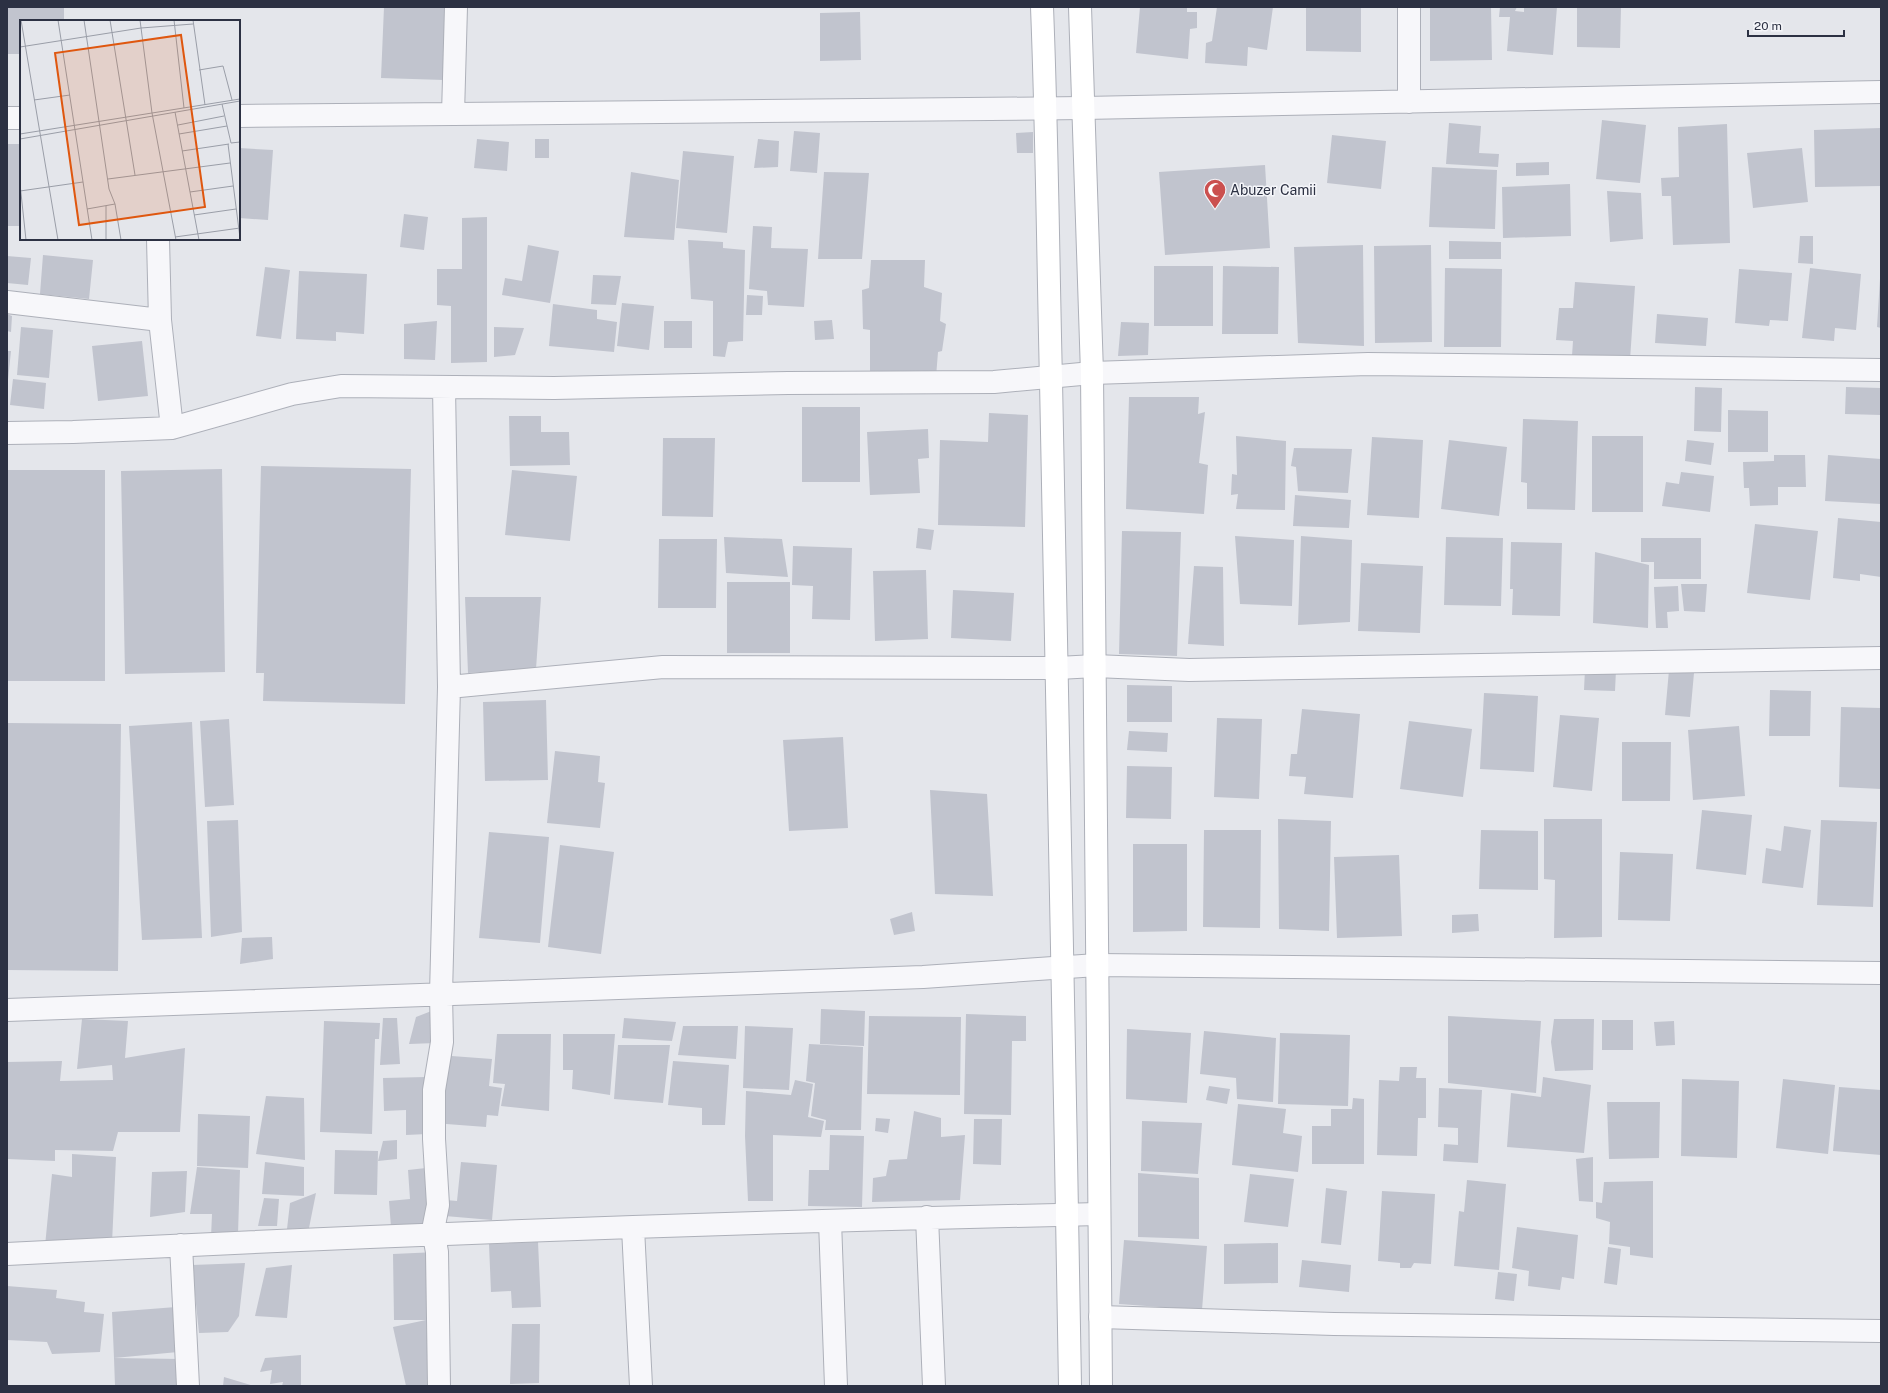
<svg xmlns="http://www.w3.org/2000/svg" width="1888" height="1393" font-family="'Public Sans',sans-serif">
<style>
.building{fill:#c1c4ce}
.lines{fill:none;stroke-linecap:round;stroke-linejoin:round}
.street-casing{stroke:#adb0b9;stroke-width:24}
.secondary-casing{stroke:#adb0b9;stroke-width:24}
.street{stroke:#f7f7fa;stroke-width:22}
.secondary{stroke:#fff;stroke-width:22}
.labels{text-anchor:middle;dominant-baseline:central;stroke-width:3;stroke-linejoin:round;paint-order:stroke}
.poi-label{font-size:14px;fill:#2c3143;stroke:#f4f5f9;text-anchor:start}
.inset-road{fill:none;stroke:#9a9ea8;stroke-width:1}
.view{fill:#df570f;fill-opacity:0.15;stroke:#df570f;stroke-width:2}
.inset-edge{fill:none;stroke:#2c3143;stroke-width:2}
</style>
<rect width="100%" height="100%" fill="#e4e6eb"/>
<path class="building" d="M7,7h57v14h-43v33h-14z
M384,7h62l-2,73 -63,-2z
M1140,7h47v5h10v16l-7,1 -2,30 -52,-6z
M1217,7h56l-6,43 -19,-3 -1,19 -42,-3 1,-20 6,-2z
M1306,7h55v45l-55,-1z
M1430,7h61l1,53 -62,1z
M1500,7h17l-2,4 9,1v-5h33l-4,48 -46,-4 3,-34h-11z
M1577,7h44l-1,41 -43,-1z
M860,12l1,48 -41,1v-48z
M1602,120l44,5 -6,58 -44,-4z
M1449,123l32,3 -2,27 20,1 -1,13 -52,-3z
M1727,124l3,119 -57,2 -2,-49h-9l-1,-18 18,-1 -1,-50z
M1881,128v58l-66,1 -1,-57z
M794,131l26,2 -3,40 -27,-2z
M1033,132v21h-16l-1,-20z
M1332,135l54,6 -5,48 -54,-6z
M477,139l32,3 -2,29 -33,-3z
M535,139h14v19h-14z
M758,139l21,2 -1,26 -24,1z
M7,144h14v82h-14z
M239,148l34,2 -5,70 -29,-2z
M1802,148l6,54 -55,6 -6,-55z
M683,151l51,5 -7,77 -51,-5z
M1549,162v13l-33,1v-13z
M1265,165l5,83 -105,7 -6,-83z
M1432,167l65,3 -2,59 -66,-2z
M631,172l48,8 -5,60 -50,-3z
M824,172l45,1 -7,86h-44z
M1570,184l1,52 -68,2 -1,-51z
M1607,191l34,2 2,46 -33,3z
M404,214l24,3 -4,33 -24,-3z
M487,217v145l-36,1v-57l-14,-1v-36h25v-51z
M753,226l19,1 -1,21 37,1 -4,58 -36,-2 -1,-14 -18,-2z
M1800,236h13v28l-15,-1z
M688,240l35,2v6l22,2 -2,91 -15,1 -3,15 -12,-1v-55l-22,-2z
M1449,241l52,1v17h-52z
M528,245l31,6 -9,52 -48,-8 3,-17 17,3z
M1363,245l1,101 -66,-3 -4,-96z
M1431,245l1,97 -57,1 -1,-97z
M43,255l50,5 -4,39 -49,-5z
M7,256l24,2 -3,27 -21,-2z
M871,260h54l-1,27 18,6 -2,28 6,3 -4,27 -4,1 -2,25 -66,-1v-46l-7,-1 -1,-39 7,-2z
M1154,266h59v60h-59z
M1223,266l56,1 -1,67h-56z
M265,267l25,3 -9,69 -25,-3z
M1445,268l57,1 -1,78h-57z
M1810,268l51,6 -5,56 -21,-2 -1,13 -32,-3z
M1739,269l53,4 -4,48 -18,-1 -1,6 -34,-3z
M299,271l68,3 -3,60 -28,-2v9l-40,-2z
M593,275l28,1 -5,29 -25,-1z
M1880,279h1v49l-4,-1z
M1575,282l60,4 -5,74 -58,-4 1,-15 -17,-1 3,-32h14z
M747,295l16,1 -1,19h-16z
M622,303l32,3 -5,44 -32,-4z
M553,304l44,6v9l20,3 -3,30 -65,-6z
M7,314l5,2 -1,16 -4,-1z
M1657,314l51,4 -2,28 -51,-3z
M832,320l2,19 -19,1 -1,-19z
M437,321l-2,39 -31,-1v-35z
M664,321h28v27h-28z
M1121,322l28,1 -1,32 -30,1z
M21,327l32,3 -4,48 -32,-3z
M494,327l30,1 -9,27 -21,2z
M142,341l6,55 -50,5 -6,-55z
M7,351h4l-3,29h-1z
M13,379l33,4 -2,26 -34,-4z
M1695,387l27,1 -1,44 -27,-1z
M1846,387l35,1v27l-36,-1z
M1129,397h70l-1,17 7,-2 -6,51 9,2 -4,49 -78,-5z
M802,407h58v75h-58z
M1728,410l40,1v41h-40z
M989,413l39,2 -3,112 -87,-2 2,-85 48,2z
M509,416h32v16h28l1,33 -60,1z
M1523,419l55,2 -3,89 -48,-1v-26l-6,-1z
M928,429l1,29 -11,1 2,34 -50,2 -3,-63z
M1236,436l50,5 -1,69 -49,-1 2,-15 -7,1 1,-21 5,1z
M1592,436h51v76h-51z
M1372,437l51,3 -4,78 -52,-3z
M663,438h52l-2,79 -51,-1z
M1449,440l58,7 -8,69 -58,-7z
M1687,440l27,3 -3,22 -26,-4z
M1294,448l58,1 -4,44 -50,-2 -2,-24 -5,-1z
M1774,455h31l1,32h-28v18l-28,1 -1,-18h-5l-1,-26 31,-1z
M1828,455l53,4v45l-56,-3z
M261,466l150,3 -6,235 -142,-3 1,-28h-8z
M222,469l3,203 -100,2 -4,-203z
M7,470h98v211h-98z
M512,470l65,6 -7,65 -65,-6z
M1681,472l33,4 -4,36 -48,-6 4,-24 13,2z
M1295,495l56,5 -2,28 -56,-2z
M1838,518l43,4v55l-21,-3v7l-27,-3z
M1755,524l63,7 -8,69 -63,-7z
M918,528l16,2 -3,20 -15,-2z
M1122,531l59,1 -4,124 -58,-2z
M1235,536l59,4 -2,66 -52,-2z
M1301,536l51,4 -2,82 -52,3z
M724,537l58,2 6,38 -62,-4z
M1446,537l57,1 -2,68 -57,-1z
M1641,538h60v41h-47v-17h-13z
M659,539h58l-1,69h-58z
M1511,542l51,1 -2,73 -48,-1 1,-26h-3z
M793,546l59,2 -2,72 -38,-1 1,-33 -21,-1z
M1595,552l54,13 -1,63 -55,-5z
M1361,563l62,3 -3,67 -62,-2z
M1194,566l29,1 1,79 -36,-2z
M926,570l2,69 -53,2 -2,-70z
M727,582h63v71h-63z
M1681,584h26l-2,28 -21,-1z
M1678,586l1,25 -12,1 1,16h-12l-2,-41z
M953,590l61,3 -3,48 -60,-3z
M465,597h76l-5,72 -68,4z
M1585,669l31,1 -1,21 -31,-1z
M1669,670l25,3 -4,44 -25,-2z
M1127,685l45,1v36h-45z
M1770,690l41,1 -1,45h-41z
M1484,693l54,3 -4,76 -54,-3z
M546,700l2,80 -63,1 -2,-79z
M1841,707l40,1v81l-42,-2z
M1302,709l58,5 -7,84 -49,-4 2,-17 -17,-1 2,-22h6z
M1560,715l39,3 -7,73 -39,-4z
M1217,718l45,1 -3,80 -45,-2z
M229,719l5,86 -29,2 -5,-86z
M1409,721l63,8 -9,68 -63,-8z
M192,722l10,216 -60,2 -13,-214z
M7,723l114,1 -3,247 -111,-1z
M1739,726l6,70 -52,4 -5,-70z
M1129,731l39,2 -1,19 -40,-2z
M843,737l5,91 -59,3 -6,-91z
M1622,742h49l-1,59h-48z
M555,751l45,5 -2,26 7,1 -5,45 -53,-5z
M1127,766l45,1 -1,52 -45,-1z
M930,790l57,4 6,102 -58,-2z
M1702,810l50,5 -6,60 -50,-6z
M1278,819l53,2 -2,110 -50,-2z
M1544,819h58v118l-48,1 1,-58 -11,-1z
M238,820l4,112 -31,5 -4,-116z
M1821,820l56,2 -4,85 -56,-2z
M1784,826l27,4 -8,58 -41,-5 4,-35 15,3z
M1204,830h57l-1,98 -57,-1z
M1481,830l57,1v59l-59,-1z
M489,832l60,5 -9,106 -61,-5z
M1133,844h54v87l-54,1z
M560,845l54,7 -13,102 -53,-7z
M1620,852l53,2 -3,67 -52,-1z
M1399,855l3,81 -65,2 -3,-81z
M912,912l3,19 -21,4 -4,-16z
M1478,914l1,17 -27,2v-18z
M272,937l1,22 -33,5 2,-26z
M821,1009l44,2 -1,35 -44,-2z
M434,1010l2,33 -27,1 7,-27z
M966,1014l60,2v25h-14l-1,74 -47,-1z
M869,1016l92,1 -1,78 -93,-1z
M1448,1016l93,5 -5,72 -88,-10z
M383,1018h14l3,46 -20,1z
M624,1018l52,4 -4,19 -50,-3z
M82,1019l46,2 -3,37 60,-10 -5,84h-62l-5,19 -58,-1v11l-48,-2v-97l55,-1 -2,20 53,-1 -1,-15 -35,4z
M1554,1019h40l-1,51 -38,1 -4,-29z
M1602,1020h31v30h-31z
M324,1021l56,2 -1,16h-4l-3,95 -52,-2z
M1674,1021l1,24 -19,1 -2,-24z
M683,1026h55l-2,33 -58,-4z
M745,1026l48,2 -4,62 -46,-2z
M1127,1029l64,4 -4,70 -61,-4z
M1204,1031l72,7 -3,64 -36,-3 -1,-21 -36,-4z
M1280,1033l70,2 -2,71 -70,-2z
M497,1034h54l-2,77 -48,-5 4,-22 -12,-1z
M563,1034h52l-5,61 -38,-6 1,-19h-10z
M809,1044l54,3 -2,83h-36l1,-10 -15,-4 4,-33 -9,-2z
M618,1045h52l-7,58 -49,-4z
M438,1055l54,4 -3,27 13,2 -4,28 -11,-1 -1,12 -53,-4z
M673,1061l56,4 -4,60h-23v-17l-34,-3z
M1400,1067h17l-1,11h10v40h-8l-1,38 -40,-1 2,-75 20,1z
M426,1077l1,57 -21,1v-25l-22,1 -1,-33z
M1543,1077l48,8 -7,68 -77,-6 4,-54 30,4z
M1682,1079l57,2 -2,77 -56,-2z
M1783,1079l52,6 -7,69 -52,-6z
M795,1080l18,4 -5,33 16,4 -3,16 -48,-2v66h-25l-3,-65 1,-45 45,4z
M1209,1086l21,3 -3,15 -21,-4z
M1839,1087l42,3v65l-48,-4z
M1439,1088l43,2 -4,73 -35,-2 1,-17 14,1v-17l-20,-1z
M266,1096l38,2 1,62 -49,-6z
M1353,1098l11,1v65h-52v-38h19v-17h21z
M1607,1102h53l-1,56 -50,1z
M1238,1104l48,5 -3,24 19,3 -4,36 -66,-7z
M914,1111l27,7v19l24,-2 -5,65 -88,2 1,-24 13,-2 3,-16 18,-1z
M198,1114l52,2 -2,52 -51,-2z
M876,1118l14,1 -2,14 -13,-2z
M974,1119h28l-1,46 -28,-1z
M1142,1121l60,2 -4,51 -57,-3z
M830,1135l34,1 -2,71 -54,-1 1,-36h20z
M397,1140v19l-19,2 5,-20z
M335,1150l43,1 -1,44 -43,-1z
M72,1154l44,3 -4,86 -67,3 7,-72 20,3z
M1593,1157v45l-14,-1 -3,-42z
M265,1162l39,5v29l-42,-2z
M461,1162l36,3 -5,55 -47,-4 1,-16 11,1z
M197,1167l43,3 -2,64 -27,3 1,-23h-22z
M426,1168l5,56 -40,3 -2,-26 21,-2 -2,-29z
M187,1171l-2,41 -35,5 2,-45z
M1138,1173l61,5v61l-61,-2z
M1250,1174l44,5 -6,48 -44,-5z
M1467,1180l39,4 -7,86 -45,-4 5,-55 5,1z
M1653,1181v77l-23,-3v-8l-21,-3 1,-22 -14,-4v-16l6,1 2,-21z
M1326,1188l21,3 -6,54 -20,-2z
M1382,1191l53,3 -4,70 -17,-1 -3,5h-11v-5l-22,-2z
M316,1193l-7,35 -22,1 3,-26z
M264,1198l15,1 -2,27h-19z
M1517,1227l61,8 -4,44 -12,-2 -2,13 -32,-4 1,-15 -17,-3z
M1124,1240l83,6 -5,64 -83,-6z
M538,1242l3,65 -29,1 -1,-17 -20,1 -2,-48z
M1278,1243v40l-54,1v-40z
M1608,1247l13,2 -4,36 -13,-2z
M437,1252l-11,68h-32l-1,-66z
M1302,1260l49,5 -2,27 -50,-5z
M245,1263l-6,53 -11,16 -29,1 -7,-68z
M292,1265l-5,53 -32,-2 11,-48z
M1498,1272l19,2 -3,27 -19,-2z
M7,1286l50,4 -1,8 29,4 -1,10 20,2 -4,38 -48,2 -5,-12 -40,-2z
M176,1307l2,45 -64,6 -2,-46z
M426,1320l4,66h-24l-13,-59z
M512,1324h28l-1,59 -29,1z
M301,1355v31h-19l1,-4 -13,2 2,-14 -12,2 5,-14z
M114,1358l66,1 2,27h-67z
M224,1377l30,9h-31z"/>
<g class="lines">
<g class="street-casing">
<path id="street" d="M1409,102v-95
M453,114l3,-107
M239,116l845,-8 797,-16
M7,118h14
M158,239l2,81 12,108
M7,302l153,18
M7,433l66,-1 99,-4 120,-34 49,-8 213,2 234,-5 206,-1 98,-9 276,-9 513,6
M449,687l214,-20 395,1 37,-2 94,4 692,-12
M7,1010l916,-33 174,-12 784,8
M927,1217l7,169
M830,1221l6,165
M633,1228l8,158
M181,1245l7,141
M7,1254c364,-19 728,-32 1092,-40
M1100,1317l234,7 547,7
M439,1386l-2,-134 -4,-22 5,-25 -4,-66v-49l8,-48 -1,-48 8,-307 -5,-300"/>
</g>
<g class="secondary-casing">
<path id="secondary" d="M1042,7c5,125 6,249 9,374 8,335 13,670 19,1005
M1080,7l12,366 9,1013"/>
</g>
<use href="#street" class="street"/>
<use href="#secondary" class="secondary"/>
</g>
<defs>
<g id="mosque-pin" transform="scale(1.15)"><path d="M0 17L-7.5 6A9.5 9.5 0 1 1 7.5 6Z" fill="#cb504f" stroke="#f4f5f9"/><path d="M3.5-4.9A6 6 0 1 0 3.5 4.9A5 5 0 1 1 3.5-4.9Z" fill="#fff"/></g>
</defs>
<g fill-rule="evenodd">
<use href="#mosque-pin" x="1215" y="190"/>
</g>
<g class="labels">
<g class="poi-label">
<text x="1230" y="190">Abuzer Camii</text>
</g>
</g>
<g transform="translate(20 20)">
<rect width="220" height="220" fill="#e4e6eb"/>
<path class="inset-road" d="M1,0l37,220M38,0l34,220M64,0l25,169 6,15 6,36M90,0l25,155M120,0l12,93 24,127M154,0l10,88M173,0l12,85M0,27l121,-19 52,-4M179,50l24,-4 9,34M14,80l36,-5M202,84l9,39 9,-1M155,92l24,128M158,105l46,-9M0,114l220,-35M159,114l48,-8M0,119l220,-38M208,124l12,94M162,131l47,-7M88,159l122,-16M0,164l6,56M0,171l63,-9M170,172l43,-6M86,186v34M67,189l28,-5M174,195l42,-6M155,217l65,-9"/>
<path class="view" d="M161,15l24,172 -126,18 -24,-172z"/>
<rect width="220" height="220" class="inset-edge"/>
</g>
<rect width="1888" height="1393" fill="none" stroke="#2c3143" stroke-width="16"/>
<path d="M1748 30v6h96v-6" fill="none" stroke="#2c3143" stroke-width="2"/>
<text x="1754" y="30" font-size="12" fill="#2c3143" stroke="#f4f5f9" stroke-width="3" paint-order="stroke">20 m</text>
</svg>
